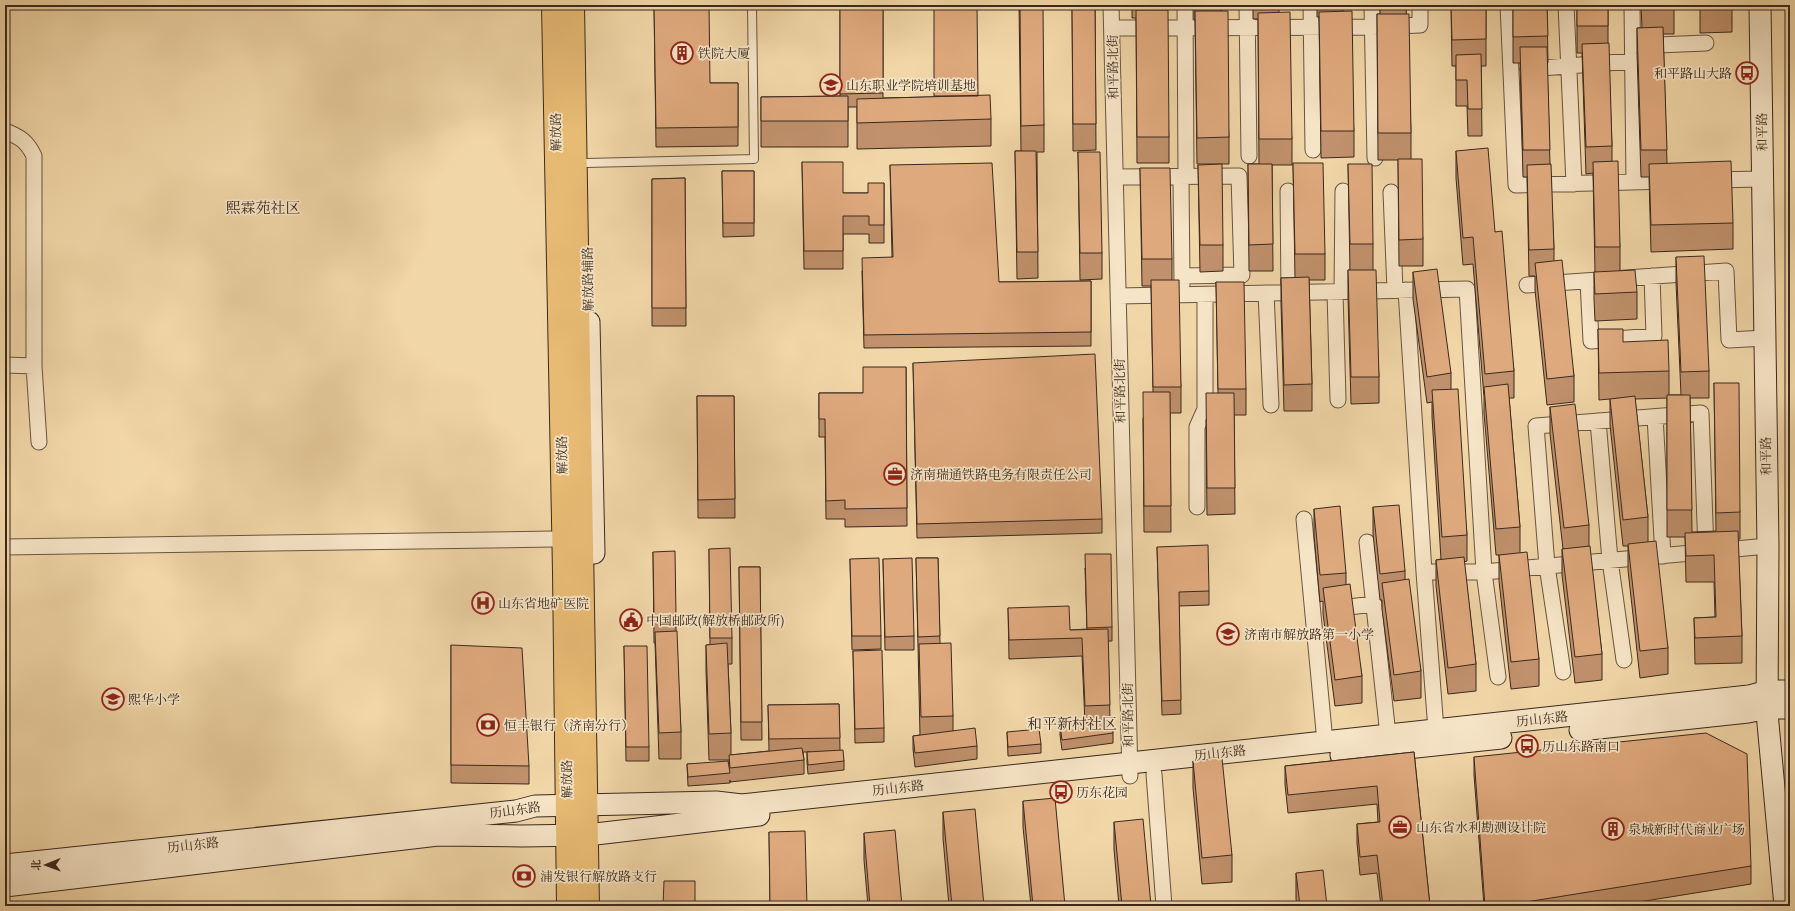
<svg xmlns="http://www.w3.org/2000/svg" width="1795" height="911" font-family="'EB Garamond','Noto Serif SC',serif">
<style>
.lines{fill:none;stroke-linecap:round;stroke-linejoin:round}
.lane-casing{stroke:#685440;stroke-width:10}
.street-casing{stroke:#685440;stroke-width:17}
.secondary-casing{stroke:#3a291d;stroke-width:23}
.primary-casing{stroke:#3a291d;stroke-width:24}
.lane{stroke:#f6e4c6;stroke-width:8}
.street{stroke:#f6e4c6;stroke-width:15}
.secondary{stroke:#f6e4c6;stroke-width:21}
.primary{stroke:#e8bb74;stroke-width:22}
.wall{fill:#c0916c;stroke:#3a291d}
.building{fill:#dfa97e;stroke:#3a291d}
.labels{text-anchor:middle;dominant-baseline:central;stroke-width:3.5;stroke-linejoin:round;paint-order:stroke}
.poi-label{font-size:13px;fill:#3a291d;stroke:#f6e4c6;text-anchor:start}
.street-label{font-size:13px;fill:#3a291d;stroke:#f6e4c6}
.quarter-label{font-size:15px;fill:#3a291d;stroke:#f6e4c6}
</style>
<rect width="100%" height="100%" fill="#f1d6a7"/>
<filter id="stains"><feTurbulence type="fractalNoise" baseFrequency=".005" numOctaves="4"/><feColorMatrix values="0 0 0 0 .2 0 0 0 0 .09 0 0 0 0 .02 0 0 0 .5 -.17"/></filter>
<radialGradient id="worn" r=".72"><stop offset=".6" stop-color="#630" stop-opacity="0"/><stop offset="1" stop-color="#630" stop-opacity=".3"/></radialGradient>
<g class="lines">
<g class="lane-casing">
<path id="lane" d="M586,163l168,-4 -2,-154"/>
</g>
<g class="street-casing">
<path id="street" d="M1111,5l19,771
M1185,5l1,170
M1247,5l2,151
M1311,5l2,145
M1372,5l3,153
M1508,5l8,180 154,-4
M1566,5l8,179
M1632,5l2,177
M1112,28l260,-1 48,-2v-20
M1528,69l105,-8v-15l73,-3
M5,131c15,6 22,10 29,25v210l5,76
M1181,176l1,109
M1115,177l124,-1 3,99 -60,1
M1712,180l50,-1
M1288,191l1,102
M1391,192l4,98
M1588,281l3,60 63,-5 -2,-60
M1527,285l199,-14 3,69 36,-2
M1406,290l18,282
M1335,292l3,108
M1342,292l1,-101
M1266,293l5,112
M1118,296l349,-7 17,283 284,-26
M5,365l29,1
M1655,417l8,139
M1598,421l12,139 14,100
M1197,507v-80l8,-18v-114
M1304,519l21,223
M1367,542l21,193
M5,547l548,-8
M1332,609l42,-5
M1563,672l-16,-106 -11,-140 165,-13 5,138
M1436,730l-12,-158h60l14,105
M1154,774l10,132"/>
</g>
<g class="secondary-casing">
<path id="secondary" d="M1760,5l8,541 -1,167 18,193
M589,322l5,231
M1580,730l168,-18 19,-4h23
M1341,755l160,-17
M5,865l511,-54 19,-5 181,-4 26,3 1007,-109 18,-5h23
M5,886l433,-51 84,1 65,-1 172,-20"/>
</g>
<g class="primary-casing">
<path id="primary" d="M553,5l11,567 4,334
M573,5l15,901"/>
</g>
<use href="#lane" class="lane"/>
<use href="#street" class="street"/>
<use href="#secondary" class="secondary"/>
<use href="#primary" class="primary"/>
</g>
<path class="wall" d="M654,5l56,78h28v63l-82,1z
M840,5h43v93l95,-2 13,23v27l-134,3v-42h-9v40h-87v-50l79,-1z
M1019,5l25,120v27h-7l1,126 -21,1 -2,-128h6z
M1072,5h23l1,145 -23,1z
M1132,5h26l11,132v26h-32l-1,-145h-4z
M1194,5h27l8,132v27h-32l-2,-144h-1z
M1253,5h26v7l13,127v26h-20l1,106h-24l-1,-107h11l-1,-145h-5z
M1317,5h26v7l11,119v26l-33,1 -2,-141h-2z
M1380,5h26l5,128v26l12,80v27h-24l-1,-106h-20l-1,-146h3z
M1451,5h35v61h-5l1,70h-14l-1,-30h-11v-40h-4z
M1513,5h34l1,58h-1l3,101 4,85v12l20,115v26l-27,3 -12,-115v-14h-6l-2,-99h-4l-3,-114h-7z
M1577,5h31v38l4,103v16l8,85v24l17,21v27l-42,2 -1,-22v-27h1l-2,-99 -7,1 -4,-121h-5z
M1641,5h33v29h-11l4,129 66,60v26l-82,3 -2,-75h-8l-4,-123v-26h5z
M1700,5h32v27l-32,1z
M1456,151l39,81 19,139v27h-5l11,129v25l19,107v27l-28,3 -12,-108v-26h-3l-12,-142v-16l-11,-133 -10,1 -7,-87z
M1078,152l24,101v26l-22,1z
M802,162l41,31h25l16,-10v60h-15v-9h-26v35h-39z
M1293,163l32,91v26h-16l3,104v27h-28l-3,-107v-26h14z
M1348,164l25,80v26l6,107v26l-28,1 -3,-107v-27h2z
M890,165l109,117 92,-1v65l-227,2 -2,-77 30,-14z
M1198,165l25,80v26l-23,1z
M1140,168l32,91v21l9,107v26h-11l1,119h-27l-1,-113 10,-27 -2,-106h-9z
M722,171h32v65l-31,1z
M685,178l1,148h-34v-147z
M1676,257l33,114v27h-19l2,134 24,-1 -2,-148 26,129v27h-2l4,97v27l-47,1 -1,-46 21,-1 -1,-35h-28l-1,-45h-18v-139l-32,1 13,118v24l20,107v26l-28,4 -12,-108v-24h-5l-13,-121v-26l-11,1 -1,-71 25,13 46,29v24h12l-5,-112z
M1413,272l38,101v16l16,146v26l-3,1 12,102v27l-28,3 -12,-108v-26l5,-1 -9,-142v-15l-5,1 -14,-104z
M1216,282l30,107v26h-12l1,99 -28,1 -1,-95 12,-27z
M913,363l189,156v14l-185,5z
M906,367l1,159 -62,1v-8h-19l-1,-82h-6v-44h44z
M697,396h37l1,122h-37z
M1550,407l39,118v21l13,108v26l-27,3 -13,-108v-26h1l-13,-115z
M1373,507l32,64v9l16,91v27l-27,3 -12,-92v-9h-2l-7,-66z
M1314,509l32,64v12l16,91v27l-27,3 -12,-92v-13l-3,1 -6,-67z
M1157,547l52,44v14l-30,1 2,108 -19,1z
M709,549l23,89v26h-4l3,69v22l38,-4 -1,-46 71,-1 1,46 4,11v9l-36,4 -1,-12v-10h4h-8l1,8v14l-74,8v-2v3l-42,3 -1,-22 42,-1v-3h-20l-3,-89v-26h4z
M653,552l23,64v15l5,101v27h-22l-4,-116h-1z
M916,558h22l2,85 13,73v15l24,15v13l-62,8 -2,-18v-13l7,-1z
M850,559l31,77v13l-29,1z
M883,559l31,77v14h-29z
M739,567h21l2,173h-21z
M1085,568l27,59v14h-4l2,79 3,13v10l-51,7 -2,-15v-9l25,-3 -3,-67 -73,3 -1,-51 62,22 17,-1z
M451,645l78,121v18l-78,-1z
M624,646l25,101v14h-23z
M853,651l31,77v14l-29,1z
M1007,732l34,12v9l-33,3z
M1414,752l16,154h-49l-4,-33 -17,2 -3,-32v-19l21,-2 -1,-18 -89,9 -3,-29v-18z
M1474,757l277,109v18l-137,22h-130l-10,-131z
M1193,761l39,94v27l-30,2 -9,-96z
M1023,801l42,105h-34l-8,-79z
M943,812l41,94h-35l-6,-68z
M1114,822l37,84h-32l-5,-57z
M769,832l38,74h-37z
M864,833l38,73h-34l-4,-46z
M1296,873l31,33h-30l-1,-7z"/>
<path class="building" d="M654,5h55l1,78h28v44l-82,1z
M840,5h43v88l-43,1z
M934,5h43l1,91h-44z
M1020,5h23l1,120 -23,1z
M1072,5h23l1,119h-23z
M1451,5h35v34l-34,1z
M1513,5h34l1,31 -35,1z
M1577,5h31v21h-31z
M1642,5h32v2l-32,1z
M1700,5h32v1h-32z
M1136,10h32l1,127h-32z
M1195,11h33l1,126 -32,1z
M1352,11l2,120h-33l-2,-119z
M1290,12l2,127h-33l-1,-126z
M1377,14h32l2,119h-33z
M1663,27l4,123h-26l-4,-122z
M1609,43l3,103 -26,1 -4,-103z
M1520,47h27l3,103h-27z
M1481,54l1,55h-14l-1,-29h-11v-25z
M990,95l1,24 -134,4v-24z
M848,96v25h-87v-24z
M1488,148l7,84 7,-1 12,140 -29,3 -12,-137 -10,1 -7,-87z
M1015,151h21l2,101h-21z
M1078,152h22l2,101h-22z
M1398,159h24l1,80 -24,1z
M1618,161l2,86h-25l-2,-85z
M1731,161l2,62 -82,2 -2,-61z
M802,162h41v31h25v-10h16v42h-15v-9h-26v35h-39z
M992,163l7,119 92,-1v51l-227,3 -2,-77 31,-1 -3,-92z
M1293,163h30l2,91h-30z
M1222,164l1,81h-23l-2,-80z
M1248,164h24l1,80 -24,1z
M1348,164h24l1,80h-23z
M1551,164l3,85 -25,1 -2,-85z
M1140,168h30l2,91h-30z
M722,171h32v52h-31z
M685,178l1,130h-34v-129z
M1704,256l5,115 -28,1 -5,-115z
M1562,260l12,116 -27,3 -12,-116z
M1437,269l14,104 -24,4 -14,-105z
M1348,270h28l3,107h-28z
M1635,270l2,22 -42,2 -1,-22z
M1309,277l3,107 -28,1 -3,-107z
M1151,280h28l2,107h-28z
M1216,282h28l2,107h-28z
M1598,329h25v13l45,-2 1,31 -70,2z
M1095,354l7,165 -185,5 -4,-161z
M863,367h43l1,141 -62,1v-9l-19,1 -1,-82h-6v-26h44z
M1714,383h25l1,129 -24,1z
M1508,384l12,143 -24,2 -12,-142z
M1458,389l9,146 -25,2 -10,-147z
M1143,392h27l1,114h-27z
M1206,393h28l1,95h-28z
M1667,395h23l2,115h-25z
M697,396h37l1,103 -37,1z
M1635,396l13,121 -25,3 -13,-121z
M1575,404l14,121 -25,3 -14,-121z
M1399,505l6,66 -25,3 -7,-67z
M1340,506l6,67 -26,2 -6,-66z
M1738,531l4,105 -47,2 -1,-20 22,-1 -2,-62 -28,1 -1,-23z
M1656,541l12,107 -28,3 -12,-107z
M1208,545l1,46 -30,1 2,108 -19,1 -5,-154z
M1590,546l12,108 -27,3 -13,-108z
M730,548l2,90h-22l-1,-89z
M675,551l1,65h-22l-1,-64z
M1527,552l12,107 -28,3 -12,-107z
M1085,554h26l1,73 -25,1z
M1464,557l12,107 -28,4 -12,-108z
M879,558l2,78h-29l-2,-77z
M912,558l2,78 -29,1 -2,-78z
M916,558h22l2,78 -22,1z
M739,567h21l2,155h-21z
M1409,579l12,92 -27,4 -12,-92z
M1350,584l12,92 -27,4 -12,-92z
M1069,606l1,24 38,-1 2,76 -25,1 -3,-68 -73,2 -1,-32z
M677,631l4,101 -22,1 -4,-101z
M727,643l4,90 -22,1 -3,-89z
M951,643l2,73 -32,1 -2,-73z
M451,645l71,3 7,118 -78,-1z
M624,646h23l2,101h-23z
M882,650l2,78 -29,1 -2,-78z
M839,704l1,34 -71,1 -1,-34z
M1112,720l1,13 -51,7 -2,-14z
M975,728l2,18 -62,7 -2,-17z
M1039,729l2,15 -33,3 -1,-15z
M1706,733l41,21 4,112 -250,40h-16l-11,-149z
M802,748l2,12 -74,8 -1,-13z
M843,750l1,11 -36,4 -1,-13z
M1414,752l16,154h-47l-6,-51 -17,2 -3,-33 23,-2 -3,-36 -89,9 -3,-29z
M1222,758l10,97 -30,3 -9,-97z
M728,761l2,12 -42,4 -1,-13z
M1055,798l10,108h-32l-10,-105z
M975,809l9,97h-32l-9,-94z
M1143,819l8,87h-29l-8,-84z
M895,830l7,76h-32l-6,-73z
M805,831l2,75h-37l-1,-74z
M1323,870l4,36h-27l-4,-33z
M664,881h31v25h-32z"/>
<defs>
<g id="building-ring" transform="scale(1.15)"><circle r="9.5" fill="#f6e4c6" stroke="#8f2418" stroke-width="1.5"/><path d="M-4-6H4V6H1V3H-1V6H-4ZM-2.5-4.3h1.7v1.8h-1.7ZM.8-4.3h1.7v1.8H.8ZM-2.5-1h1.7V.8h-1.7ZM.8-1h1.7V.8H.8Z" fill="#8f2418"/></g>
<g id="bus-ring" transform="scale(1.15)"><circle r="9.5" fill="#f6e4c6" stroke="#8f2418" stroke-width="1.5"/><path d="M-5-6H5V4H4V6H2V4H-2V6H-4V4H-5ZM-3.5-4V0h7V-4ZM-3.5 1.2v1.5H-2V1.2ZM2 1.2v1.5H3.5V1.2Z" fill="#8f2418"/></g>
<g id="university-ring" transform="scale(1.15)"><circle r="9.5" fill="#f6e4c6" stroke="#8f2418" stroke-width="1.5"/><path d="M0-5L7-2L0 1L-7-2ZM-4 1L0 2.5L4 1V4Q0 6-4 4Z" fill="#8f2418"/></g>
<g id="office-ring" transform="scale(1.15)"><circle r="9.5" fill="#f6e4c6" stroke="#8f2418" stroke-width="1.5"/><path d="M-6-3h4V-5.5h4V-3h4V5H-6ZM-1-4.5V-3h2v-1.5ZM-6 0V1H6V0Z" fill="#8f2418"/></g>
<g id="hospital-ring" transform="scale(1.15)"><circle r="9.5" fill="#f6e4c6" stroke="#8f2418" stroke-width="1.5"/><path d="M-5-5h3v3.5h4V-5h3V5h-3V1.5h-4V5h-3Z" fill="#8f2418"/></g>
<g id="civic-ring" transform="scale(1.15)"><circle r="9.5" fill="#f6e4c6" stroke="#8f2418" stroke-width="1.5"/><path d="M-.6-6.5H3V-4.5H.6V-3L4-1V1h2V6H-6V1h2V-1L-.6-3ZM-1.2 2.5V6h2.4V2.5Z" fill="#8f2418"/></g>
<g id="school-ring" transform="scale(1.15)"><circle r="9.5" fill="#f6e4c6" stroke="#8f2418" stroke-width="1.5"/><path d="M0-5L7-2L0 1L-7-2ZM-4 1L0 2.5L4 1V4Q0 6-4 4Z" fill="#8f2418"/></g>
<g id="bank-ring" transform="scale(1.15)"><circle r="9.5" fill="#f6e4c6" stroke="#8f2418" stroke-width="1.5"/><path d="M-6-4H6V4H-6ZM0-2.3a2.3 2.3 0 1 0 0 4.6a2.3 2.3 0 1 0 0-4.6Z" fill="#8f2418"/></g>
</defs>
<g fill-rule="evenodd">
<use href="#building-ring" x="682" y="53"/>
<use href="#bus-ring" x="1747" y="73"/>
<use href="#university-ring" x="831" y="85"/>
<use href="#office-ring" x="895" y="474"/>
<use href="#hospital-ring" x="483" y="603"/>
<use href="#civic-ring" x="631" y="620"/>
<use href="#school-ring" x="1228" y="634"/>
<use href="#university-ring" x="113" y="699"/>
<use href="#bank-ring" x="488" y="725"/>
<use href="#bus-ring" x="1527" y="746"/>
<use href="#bus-ring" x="1061" y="792"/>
<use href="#office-ring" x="1400" y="827"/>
<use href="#building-ring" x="1613" y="829"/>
<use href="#bank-ring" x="524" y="876"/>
</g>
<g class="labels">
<g class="poi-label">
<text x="698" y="53">铁院大厦</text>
<text x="1732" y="73" text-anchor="end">和平路山大路</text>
<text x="846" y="85">山东职业学院培训基地</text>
<text x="910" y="474">济南瑞通铁路电务有限责任公司</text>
<text x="498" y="603">山东省地矿医院</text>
<text x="646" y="620">中国邮政(解放桥邮政所)</text>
<text x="1244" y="634">济南市解放路第一小学</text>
<text x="128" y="699">熙华小学</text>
<text x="504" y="725">恒丰银行（济南分行）</text>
<text x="1542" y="746">历山东路南口</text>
<text x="1076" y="792">历东花园</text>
<text x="1416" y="827">山东省水利勘测设计院</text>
<text x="1628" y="829">泉城新时代商业广场</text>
<text x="540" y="876">浦发银行解放路支行</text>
</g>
<g class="street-label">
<text transform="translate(1113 67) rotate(-91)">和平路北街</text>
<text transform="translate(556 132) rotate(-91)">解放路</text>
<text transform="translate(1762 132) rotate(-91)">和平路</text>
<text transform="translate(588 279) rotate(-91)">解放路辅路</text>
<text transform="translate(1120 391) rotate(-91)">和平路北街</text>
<text transform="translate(562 455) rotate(-91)">解放路</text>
<text transform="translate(1766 456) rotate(-91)">和平路</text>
<text transform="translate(1128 715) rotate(-91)">和平路北街</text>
<text transform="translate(1542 719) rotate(-6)">历山东路</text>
<text transform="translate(1220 753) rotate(-6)">历山东路</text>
<text transform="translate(567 779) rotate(-91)">解放路</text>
<text transform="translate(898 788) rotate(-6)">历山东路</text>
<text transform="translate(515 810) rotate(-8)">历山东路</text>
<text transform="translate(193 845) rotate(-6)">历山东路</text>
</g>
<g class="quarter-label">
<text x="263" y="207">熙霖苑社区</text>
<text x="1072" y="723">和平新村社区</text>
</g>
</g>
<rect width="1795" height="911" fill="none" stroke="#f1d6a7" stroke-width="20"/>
<rect x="6" y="6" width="1783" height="899" fill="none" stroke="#3a291d" stroke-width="2"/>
<rect x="10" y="10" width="1775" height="891" fill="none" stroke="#3a291d"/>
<g transform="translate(46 865) rotate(269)" stroke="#f6e4c6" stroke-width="3" paint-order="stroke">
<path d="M0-3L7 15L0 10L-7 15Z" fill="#3a291d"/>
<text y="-6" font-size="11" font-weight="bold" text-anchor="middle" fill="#3a291d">北</text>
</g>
<rect width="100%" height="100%" filter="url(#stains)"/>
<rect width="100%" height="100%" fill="url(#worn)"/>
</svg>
